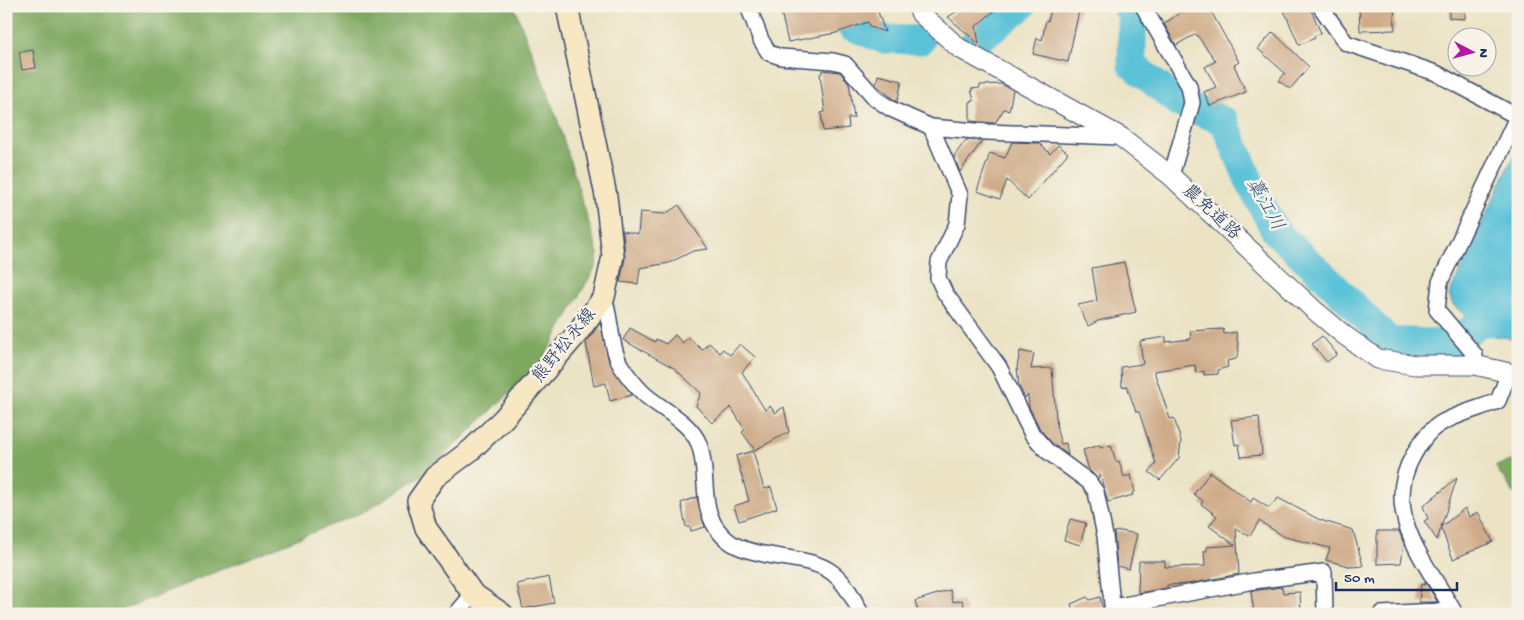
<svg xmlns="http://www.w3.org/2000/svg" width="1524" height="620" font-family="'Gochi Hand','Klee One',sans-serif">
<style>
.forest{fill:#7ea860;stroke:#4c6c5f}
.water{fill:#5bc2d8;stroke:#3b789b}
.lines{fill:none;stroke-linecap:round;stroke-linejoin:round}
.river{stroke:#5bc2d8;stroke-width:29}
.building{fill:#cfac89}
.minor-casing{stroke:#3a4a6d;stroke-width:18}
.tertiary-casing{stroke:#3a4a6d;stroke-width:21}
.secondary-casing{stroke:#3a4a6d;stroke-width:24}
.minor{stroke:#fff;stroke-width:15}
.tertiary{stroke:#fff;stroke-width:19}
.secondary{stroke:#f7e8c3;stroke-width:21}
.labels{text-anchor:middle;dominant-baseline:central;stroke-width:5;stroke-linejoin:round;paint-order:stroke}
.street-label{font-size:18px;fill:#1b2f5e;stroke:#f7f3e8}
.water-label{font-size:19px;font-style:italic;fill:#2b547c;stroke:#f7f3e8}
</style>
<rect width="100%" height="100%" fill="#f7f3e8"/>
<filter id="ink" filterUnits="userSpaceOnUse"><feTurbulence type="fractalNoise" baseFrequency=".02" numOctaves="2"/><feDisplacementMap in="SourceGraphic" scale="10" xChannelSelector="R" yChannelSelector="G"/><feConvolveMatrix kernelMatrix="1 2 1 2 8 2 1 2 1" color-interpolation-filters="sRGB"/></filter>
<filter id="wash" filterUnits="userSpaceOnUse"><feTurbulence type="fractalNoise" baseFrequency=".0096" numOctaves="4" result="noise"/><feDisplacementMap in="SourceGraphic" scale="20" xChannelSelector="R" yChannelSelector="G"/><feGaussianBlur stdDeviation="1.12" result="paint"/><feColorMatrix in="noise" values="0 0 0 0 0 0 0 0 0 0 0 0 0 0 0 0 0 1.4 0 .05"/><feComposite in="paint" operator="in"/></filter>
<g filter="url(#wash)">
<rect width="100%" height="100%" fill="#ebe3c4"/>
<path class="forest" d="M6,6h508l42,109 42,138 -2,13 -55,97 -115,110 -58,37 -256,104h-106z
M1518,459v40l-23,-33z"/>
<path class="water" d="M1518,146v193l-30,-4 -35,-30 -4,-10z"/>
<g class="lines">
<path class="river" d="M843,6l8,20 32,13 38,1
M1126,6l6,9v50l49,39 43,17 28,66 24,45 48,44 65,65 62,3 26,-19 41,-11
M975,42l47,-36"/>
</g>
<g id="blocks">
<path class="building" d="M804,6h72l9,26 -15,-5 -2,-5 -32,11 -48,9 -7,-30z
M965,6h35l-24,20 3,18 -31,-27z
M1052,6h28l-12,56 -35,-8 4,-16 5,2 4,-20 2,1z
M1190,6h18l31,56 -5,3 12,27 -36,14 -6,-14 12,-5 -11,-20 11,-6 -20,-27 -20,11 -12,-21z
M1282,6h27l12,27 -7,3 1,2 -16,7z
M1359,6h35l1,24 -35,1z
M1449,6h16v13l-16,-1z
M1273,32l36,35 -19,22 -11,-8 6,-8 -27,-24z
M33,50l3,18 -14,2 -3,-18z
M822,70l18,2 9,11 5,35h-6l1,10 -26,3 -2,-18 4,-1 -5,-38 2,-1z
M878,75l24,6 -5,21 -21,-17z
M1001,84l12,6 -4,21 -5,-2 -9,14 -25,-2v-19l4,-1 -3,-12 9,-1v-3z
M966,140l16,1 -22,31 -6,-16z
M1012,142l27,1 11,11 8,-9 10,8 -40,47 -21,-20 -7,19 -23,-8 13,-38 15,5z
M679,205l29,44 -15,2 -24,12 -29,5 -2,16 -18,-2 5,-24 -2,-27 15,3 2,-22 25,2z
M1124,262l12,50 -38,9 -10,5 -10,-21 19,-4 -5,-33z
M600,323l9,39 23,33 -22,6 -4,-18 -12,3 -8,-43z
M630,328l25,14 1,-3 10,5 9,-9 8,8 5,-6 14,13 7,-7 11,10 3,-4 7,6 10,-11 15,13 -13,15 23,38 5,-4 5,7 9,-6 5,25 -34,18 -13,-18 3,-2 -14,-23 -19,16 -16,-17 5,-13 -27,-25 -51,-28z
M1223,329l1,5 12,-2 3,19 -3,8 -9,2 1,6 -10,3v4l-14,1v-4l-8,2 -1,-8 -41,6 16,48 4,-1 7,23 -2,17 -19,22 -11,-8 7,-8 -17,-52h-3l-9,-26 -5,1 -1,-20 22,-3 -3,-23 26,-4v5l25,-3 -1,-8z
M1322,336l15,18 -10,8 -15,-18z
M1020,351l14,3 -3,15 21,-1 5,62 4,14 5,-1 2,12 -15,-11 -13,-15 -11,-22 -1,-12 -3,3 -6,-12 -2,-19z
M1259,417l3,38 -21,2 -2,-13 -4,1 -4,-25z
M1100,445l1,3 10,-3 5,17 3,-1 5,16 7,-2 4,17 -3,1 1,2 -25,7 -8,-28 -2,5 -9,-9 -6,-20z
M753,451l11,38 7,-2 6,21 -38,13 -5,-15 15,-5 -13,-45z
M1210,472l41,30 2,-4 16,10 9,-10 42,22 33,10 10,36 -11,1 -26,-7 4,-12 -45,-11 -26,-16 -9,15 -14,-8 3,46 -51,10 -21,1v3l-29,5 1,-32h26v6l40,-1 -1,-15h3v-4l28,-2 -26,-19 8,-10 -16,-12 2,-3 -9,-7z
M1457,478l-16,49 24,-19 4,9 9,-5 15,30 -40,17 -12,-31 -4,12 -13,-19 4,-2 -5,-13z
M697,497l8,30 -14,4 -1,-4h-4l-5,-24z
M1070,519l16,4 -6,22 -16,-5z
M1121,531l16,3 -8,35 -12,-3 -3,-34z
M1377,531h22l5,13 -3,19 -24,1z
M549,577l5,26 -31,6 -6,-25z
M1425,582l9,14 3,6h-18l2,-18 4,1z
M1282,587l1,6 17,-1 1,22h-47l-3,-23z
M950,590l3,12 9,-2 5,14h-48l-4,-13z
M1087,597l3,3 10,-3 4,17h-30l-3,-10z"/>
</g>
</g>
<g filter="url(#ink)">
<use href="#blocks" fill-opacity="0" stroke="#3a4a6d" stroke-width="1"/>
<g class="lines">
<g class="minor-casing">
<path id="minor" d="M748,6l13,34 8,13 12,4 52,4 12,3 31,35 15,10 40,18 56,5 133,5
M1143,6l46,80 3,17 -21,73
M1320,6l26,37 90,30 82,44
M931,127l29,68 -3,29 -18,38 -1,16 7,15 54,74 33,67 15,17 42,31 7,10 9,44 8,78
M604,297c7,22 6,49 17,69 6,9 15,20 22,27 17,16 47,28 56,51 12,33 -4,73 31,98 10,7 27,11 39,13 52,9 68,7 92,59
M1475,365v-10l-38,-45 3,-28 77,-165
M1113,607l141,-26 70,-9 1,42
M456,614l17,-20
M1381,614l72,-4c-28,-49 -73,-99 -39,-156 6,-11 13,-22 24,-29 15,-10 43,-17 60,-24l11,-28"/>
</g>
<g class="tertiary-casing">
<path id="tertiary" d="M917,6l4,8 38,34 162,89 50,39 142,133 31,26 34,24 37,6h60l43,10"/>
</g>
<g class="secondary-casing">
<path id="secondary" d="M502,614l-29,-20 -47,-66 -8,-27 17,-24 36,-27 33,-32 71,-82 29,-39 9,-41 -7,-60 -39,-190"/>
</g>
<use href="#minor" class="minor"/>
<use href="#tertiary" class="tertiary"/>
<use href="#secondary" class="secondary"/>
</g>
</g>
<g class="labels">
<g class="street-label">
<text transform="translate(1211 213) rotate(43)">農免道路</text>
<text transform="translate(565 346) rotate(-51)">熊野松永線</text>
</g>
<g class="water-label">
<text transform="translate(1264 205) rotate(61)">藁江川</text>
</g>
</g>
<rect width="1524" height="620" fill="none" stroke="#f7f3e8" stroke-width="25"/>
<g transform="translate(1472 52) rotate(96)"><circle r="24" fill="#f7f3e8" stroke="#9fa5b1"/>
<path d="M0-4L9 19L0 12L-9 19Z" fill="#b5179e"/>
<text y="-8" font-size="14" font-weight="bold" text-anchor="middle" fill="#1b2f5e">N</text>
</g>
<path d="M1336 582v8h121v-8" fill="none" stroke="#1b2f5e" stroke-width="2.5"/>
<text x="1344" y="582" font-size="15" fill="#1b2f5e" stroke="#f7f3e8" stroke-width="4" paint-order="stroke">50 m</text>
</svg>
